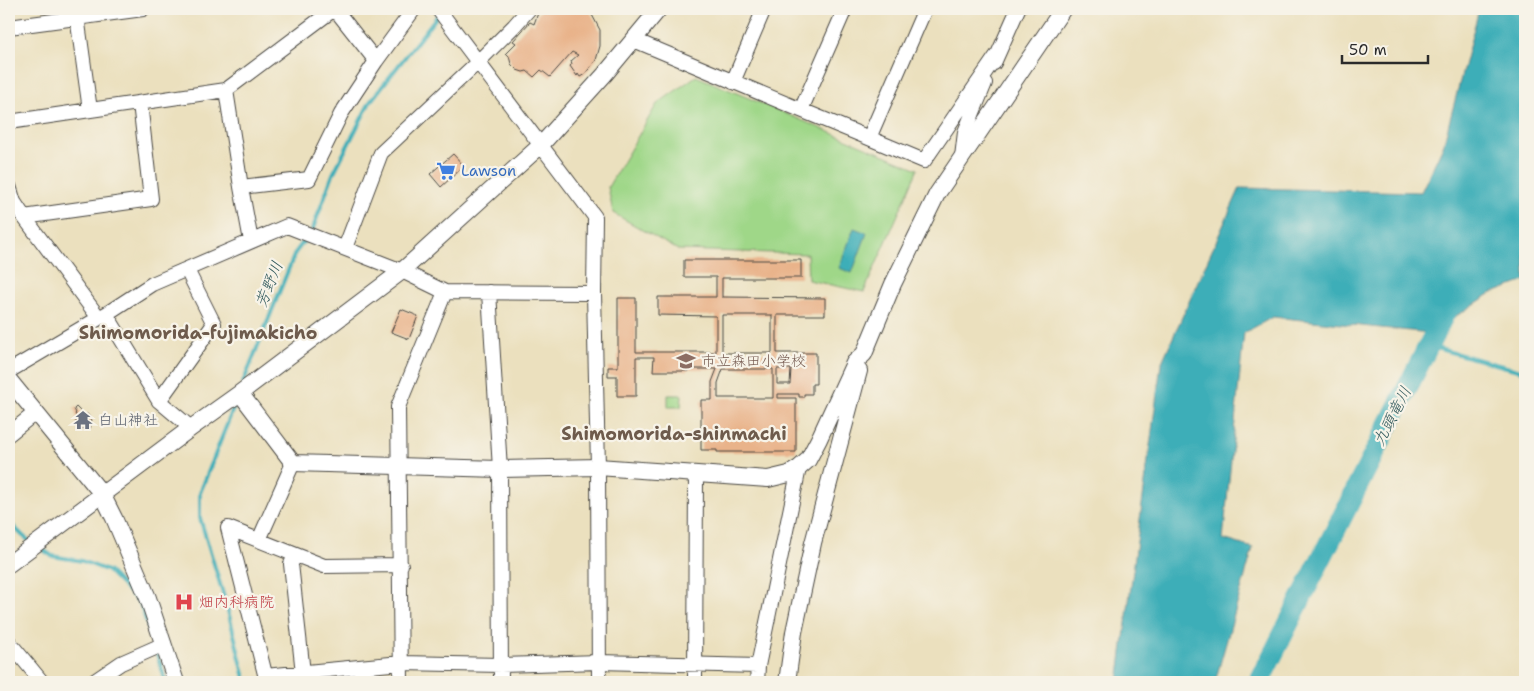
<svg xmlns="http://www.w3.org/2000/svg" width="1534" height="691" font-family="'Shantell Sans','Klee One',sans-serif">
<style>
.green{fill:#9fd788;stroke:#65815a}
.water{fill:#3daeb8;stroke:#346c72}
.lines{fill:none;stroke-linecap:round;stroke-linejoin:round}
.stream{stroke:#3daeb8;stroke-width:4}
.river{stroke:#3daeb8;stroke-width:21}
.building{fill:#e9b38a;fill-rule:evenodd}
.minor-casing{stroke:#484641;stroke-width:16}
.tertiary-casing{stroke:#484641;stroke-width:18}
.minor{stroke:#fff;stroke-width:14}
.tertiary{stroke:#fff;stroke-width:16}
.labels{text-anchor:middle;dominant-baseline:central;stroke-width:4.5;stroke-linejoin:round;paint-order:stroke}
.shop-label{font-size:15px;fill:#366cbe;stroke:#f7f3e8;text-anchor:start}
.education-label{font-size:15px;fill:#785e54;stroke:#f7f3e8;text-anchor:start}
.worship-label{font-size:15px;fill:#5b616d;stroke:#f7f3e8;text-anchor:start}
.health-label{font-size:15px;fill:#be3a42;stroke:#f7f3e8;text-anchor:start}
.water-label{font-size:16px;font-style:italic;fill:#31595c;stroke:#f7f3e8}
.quarter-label{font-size:18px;font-weight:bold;fill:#6e5b4c;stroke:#f7f3e8}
</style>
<rect width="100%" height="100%" fill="#f7f3e8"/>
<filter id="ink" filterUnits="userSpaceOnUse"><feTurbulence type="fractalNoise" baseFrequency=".02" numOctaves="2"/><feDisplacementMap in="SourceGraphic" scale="10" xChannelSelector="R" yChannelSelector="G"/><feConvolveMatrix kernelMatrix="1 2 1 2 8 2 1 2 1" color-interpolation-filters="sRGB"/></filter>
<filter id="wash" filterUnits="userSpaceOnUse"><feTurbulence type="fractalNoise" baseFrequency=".0096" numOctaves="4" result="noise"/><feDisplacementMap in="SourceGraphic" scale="20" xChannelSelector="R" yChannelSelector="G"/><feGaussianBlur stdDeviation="1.12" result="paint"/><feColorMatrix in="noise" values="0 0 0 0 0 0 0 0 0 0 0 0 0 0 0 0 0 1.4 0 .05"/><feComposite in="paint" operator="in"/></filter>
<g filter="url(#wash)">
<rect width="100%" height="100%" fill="#ebe0be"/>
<path class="green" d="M696,76l222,93 -54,123 -56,-12 -1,-26 -129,-4 -65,-37 -5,-26 49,-83z
M668,395h14l-1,12h-13z"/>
<path class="water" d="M1479,9h46v272l-35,13 -60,39 -157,-16 -29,16 -21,206 30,9 -38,134h-97l43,-318 79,-176 181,4 22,-46z
M854,228l13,5 -15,40 -13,-5z"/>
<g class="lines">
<path class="stream" d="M312,231l21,-57 37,-72 68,-87
M1428,346l97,26
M243,383l52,-130 12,-16
M235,404l-35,89v25l27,89 19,75
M9,522l14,14 8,6
M39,547l13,9 30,5 26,10 32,32 14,41
M156,651l10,31"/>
<path class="river" d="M1259,682l191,-379"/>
</g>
<g id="blocks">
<path class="building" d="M544,9h41l6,4 9,17v16l-4,14 -11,14 -5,3 -2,-3 -1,2 -7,-10 2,-2 -1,-3 7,-6 -6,-3 -22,25 -9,-7 -7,7 -7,-6 -4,1 -6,-2 -6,-6 -2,-8 -3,-3 10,-10 -3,-2 17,-19 4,2 4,-11z
M453,154l11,12 -23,21 -11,-13z
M684,260h117v18h-79v19l103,1v17h-48v38h39v31h-4v10h-8v3h-5v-3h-21v4h18v54h-79v-2h-16v-50h11v-18l5,-13h-29v2h-35l1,-14h-18v39h-19v-20h-9v-9h10v-69h18v54h80v-36l-58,-1v-18h58v-20h-32zM722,315h50v38h-50zM723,369h50v29h-55v-15zM777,369h14l-1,15h-13z
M401,309l17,7 -9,23 -18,-7z
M76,407l8,8 3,-1 5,7 -3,3 2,3 -5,4 -2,-3 -2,1 -7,-9 3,-2 -3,-4 1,-1 -2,-4z"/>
</g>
</g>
<g filter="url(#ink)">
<use href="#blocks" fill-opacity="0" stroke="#484641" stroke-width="1"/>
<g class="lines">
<g class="minor-casing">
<path id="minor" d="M76,9l14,101
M335,9l41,52
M438,9l157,208 -1,76 4,174 1,215
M9,27l134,-18
M634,40l167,70 68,28 56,-129
M994,63l24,-54
M733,82l31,-73
M226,90l15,97 10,54
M801,110l44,-101
M9,122l217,-32 108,-81
M869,138l55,23 73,-106
M962,157l3,-25 20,-49
M9,186l5,16 10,15 75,101
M241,187l68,-8 32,-65 35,-53 38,-52
M24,217l127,-18 -11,-96
M345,248l36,-95 98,-92 35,-35 15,-17
M489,292l11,177 1,213
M106,314l53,87 32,27
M9,371l97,-57 46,-30 135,-58 115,45 43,21 149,1
M159,401l55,-77 -27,-54
M9,434l26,-21
M259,540l34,-77
M295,555l-4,9 12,109
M9,642l33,40
M265,676l136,-13 100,2 98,-3 159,4
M93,682l28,-19 43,-19
M267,682l-39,-154 96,38 77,-1
M401,682l-3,-275 47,-115
M695,682l1,-208
M757,682l1,-16 41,-198"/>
</g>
<g class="tertiary-casing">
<path id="tertiary" d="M9,380l93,114 12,24 34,80 28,84
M240,393l162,-122 139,-126 64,-71 54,-65
M9,564l182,-136 49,-35 53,70 207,6 98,-2 170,12 21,-5 10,-6 9,-8 11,-21 35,-76 10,-9 29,-70 44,-90 126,-185
M787,682l7,-50 19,-89 46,-172"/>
</g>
<use href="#minor" class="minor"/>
<use href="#tertiary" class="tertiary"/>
</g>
</g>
<defs>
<g id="supermarket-bare" transform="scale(1.5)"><path d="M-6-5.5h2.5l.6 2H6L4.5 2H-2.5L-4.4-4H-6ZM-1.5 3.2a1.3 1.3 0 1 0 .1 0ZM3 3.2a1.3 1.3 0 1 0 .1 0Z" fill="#3f7fe0" stroke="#f7f3e8" stroke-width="2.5" paint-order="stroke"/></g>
<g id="school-bare" transform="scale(1.5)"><path d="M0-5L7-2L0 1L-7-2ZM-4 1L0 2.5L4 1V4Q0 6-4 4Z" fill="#8d6e63" stroke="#f7f3e8" stroke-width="2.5" paint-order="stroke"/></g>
<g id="temple-bare" transform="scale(1.5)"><path d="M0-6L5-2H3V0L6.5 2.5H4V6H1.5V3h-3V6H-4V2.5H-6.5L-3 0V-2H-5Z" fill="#6b7280" stroke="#f7f3e8" stroke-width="2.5" paint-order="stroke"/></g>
<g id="hospital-bare" transform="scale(1.5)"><path d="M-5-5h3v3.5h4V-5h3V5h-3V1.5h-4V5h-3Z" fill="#e0444e" stroke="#f7f3e8" stroke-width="2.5" paint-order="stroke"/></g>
</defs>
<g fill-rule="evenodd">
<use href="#supermarket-bare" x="446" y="171"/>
<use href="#school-bare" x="686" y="361"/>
<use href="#temple-bare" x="83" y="420"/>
<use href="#hospital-bare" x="184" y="602"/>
</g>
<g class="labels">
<g class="shop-label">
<text x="461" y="171">Lawson</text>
</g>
<g class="education-label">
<text x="701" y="361">市立森田小学校</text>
</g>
<g class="worship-label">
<text x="98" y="420">白山神社</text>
</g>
<g class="health-label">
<text x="199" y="602">畑内科病院</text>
</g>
<g class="water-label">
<text transform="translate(269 284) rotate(-68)">芳野川</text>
<text transform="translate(1392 416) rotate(-63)">九頭竜川</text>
</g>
<g class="quarter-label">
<text x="198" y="333">Shimomorida-fujimakicho</text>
<text x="674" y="434">Shimomorida-shinmachi</text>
</g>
</g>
<rect width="1534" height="691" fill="none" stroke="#f7f3e8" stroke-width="30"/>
<path d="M1342 55v8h86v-8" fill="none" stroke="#2b2b2b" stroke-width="2.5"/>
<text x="1349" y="55" font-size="15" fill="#2b2b2b" stroke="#f7f3e8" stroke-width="4" paint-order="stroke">50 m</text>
</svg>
